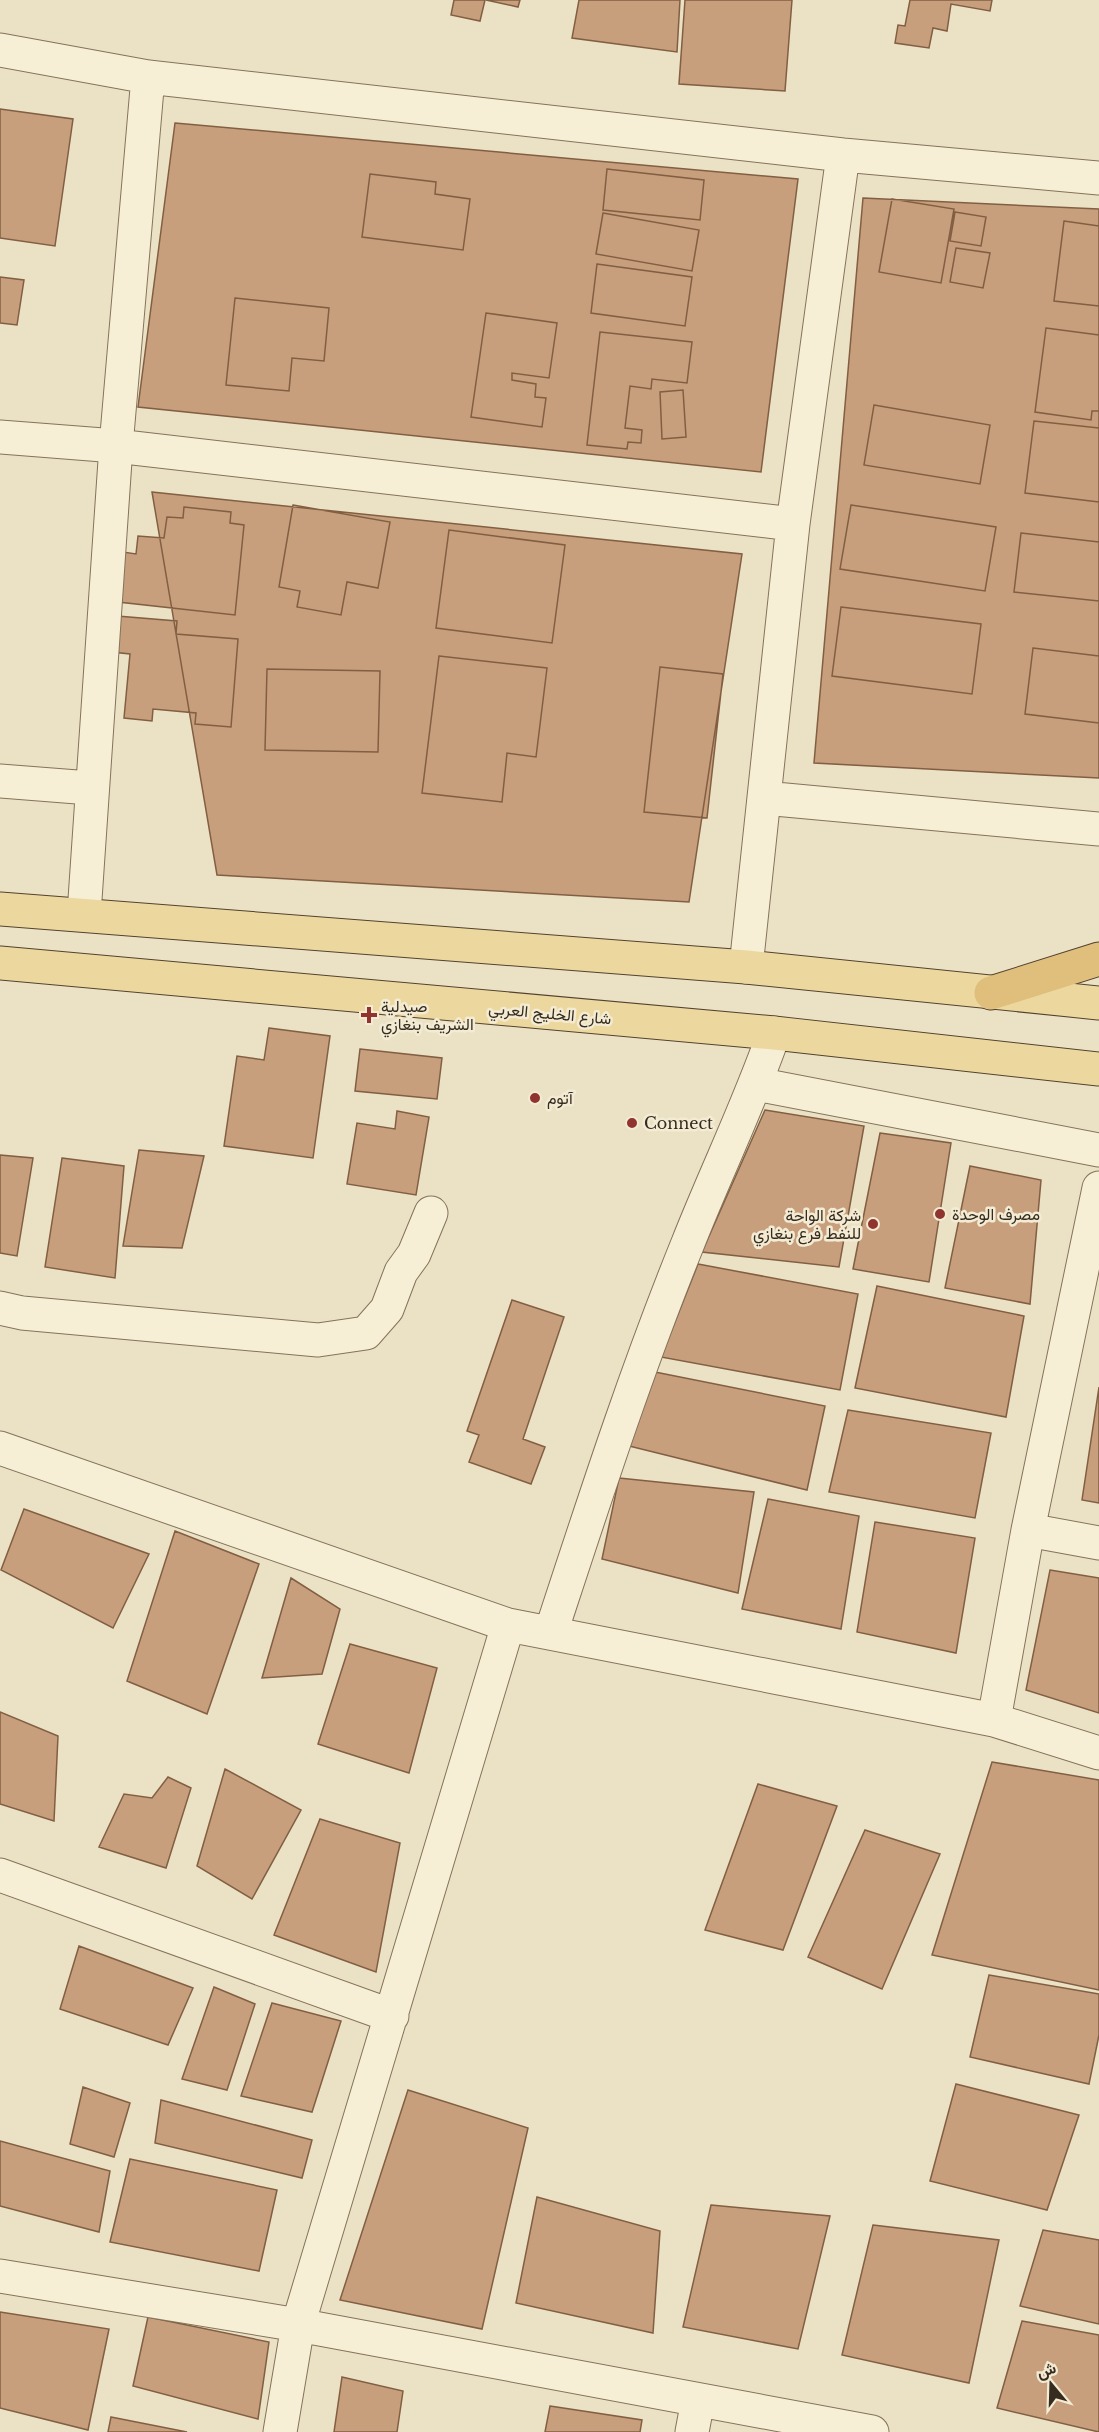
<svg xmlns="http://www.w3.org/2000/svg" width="1099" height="2432" font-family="'Libre Baskerville',Vazirmatn,serif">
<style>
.building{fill:#c79f7c;stroke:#825f43;stroke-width:1.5}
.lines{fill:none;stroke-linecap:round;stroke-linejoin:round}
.minor-casing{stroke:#84735b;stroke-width:35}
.primary-casing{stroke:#52422f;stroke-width:35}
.trunk-casing{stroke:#52422f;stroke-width:35}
.minor{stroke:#f6efd6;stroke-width:33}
.primary{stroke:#ecd89e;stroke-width:33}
.trunk{stroke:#e0bf7c;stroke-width:33}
.poi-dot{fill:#8f342f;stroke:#f3ebd3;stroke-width:2}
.labels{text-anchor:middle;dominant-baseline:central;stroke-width:5;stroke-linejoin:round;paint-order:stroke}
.poi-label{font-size:16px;fill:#352b1e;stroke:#f3ebd3;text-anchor:start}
.street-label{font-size:16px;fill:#352b1e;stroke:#f3ebd3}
</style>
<rect width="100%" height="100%" fill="#ebe1c4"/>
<path class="building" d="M454,0h31l-5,21 -29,-6z
M486,0h34l-2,7z
M579,0h101l-3,52 -105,-14z
M685,0h107l-7,91 -106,-7z
M910,0h82l-2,11 -39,-7 -4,27 -14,-3 -4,20 -34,-5 3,-18 7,1z
M0,109l73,10 -18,127 -55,-8z
M175,123l623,56 -37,293 -623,-65z
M607,169l97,11 -4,40 -97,-10z
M370,174l66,8 -1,12 35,5 -7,51 -101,-13z
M863,198l236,11v569l-285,-15z
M892,199l62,10 -13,74 -62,-11z
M955,212l31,5 -5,29 -31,-5z
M603,213l96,17 -7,41 -96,-17z
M1064,221l35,5v80l-45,-5z
M956,248l34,5 -7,35 -33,-6z
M597,264l95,13 -7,49 -94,-13z
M0,277l24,3 -7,45 -17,-2z
M235,298l94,10 -5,53 -32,-3 -3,33 -63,-6z
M486,313l71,10 -8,55 -37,-5v7l24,4 -1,13 11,1 -4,29 -71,-10z
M1046,328l53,7v76h-7l-1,9 -56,-8z
M600,332l92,10 -5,41 -35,-4 -1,10 -21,-3 -5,42 17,2 -1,13 -13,-1 -1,7 -40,-4z
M683,390l3,47 -24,2 -2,-47z
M874,405l116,20 -10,59 -116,-19z
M1034,421l65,7v74l-74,-9z
M152,492l590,62 -53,348 -472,-27z
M293,505l97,17 -12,66 -31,-6 -6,33 -44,-8 3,-16 -21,-4z
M851,505l145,22 -11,64 -145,-22z
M184,507l47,5 -1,11 14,2 -9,90 -117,-13 5,-50 13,2 2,-18 26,2 3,-21 16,1z
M449,530l116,15 -13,98 -116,-15z
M1021,533l78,9v59l-85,-9z
M841,607l140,17 -9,70 -140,-18z
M105,615l72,6 -1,13 62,5 -7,88 -36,-3 1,-11 -43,-4 -1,12 -28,-3 6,-64 -28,-3z
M1033,648l66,8v67l-74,-9z
M439,656l108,12 -11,89 -29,-4 -5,49 -80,-9z
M660,667l63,7 -16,144 -63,-6z
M267,669l113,2 -2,81 -113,-2z
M269,1028l61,8 -17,122 -89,-12 13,-90 27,4z
M360,1049l82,9 -5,41 -82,-8z
M765,1110l99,16 -25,141 -137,-15z
M397,1111l32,6 -13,78 -69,-11 10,-61 38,6z
M880,1133l71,10 -22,139 -76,-13z
M139,1150l65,6 -22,92 -59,-2z
M0,1155l33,3 -16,98 -17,-3z
M62,1158l62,8 -9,112 -70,-11z
M970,1166l71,14 -11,124 -85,-16z
M698,1264l160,30 -18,96 -179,-33z
M877,1286l147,30 -18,101 -151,-29z
M512,1300l52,17 -41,122 22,8 -14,37 -62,-22 10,-27 -12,-4z
M655,1372l170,34 -18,84 -178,-44z
M1099,1387v116l-17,-3z
M848,1410l143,23 -16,85 -146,-26z
M619,1478l135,14 -16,101 -136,-34z
M768,1499l91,17 -18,113 -99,-20z
M24,1509l125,45 -36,74 -112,-58z
M875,1522l100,16 -19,115 -99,-21z
M175,1531l84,33 -52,150 -80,-33z
M1050,1570l49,8v135l-73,-23z
M291,1578l49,31 -18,65 -60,4z
M350,1644l87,24 -28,105 -91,-29z
M0,1712l58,24 -4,85 -54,-17z
M992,1762l107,18v210l-167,-35z
M225,1769l76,41 -49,89 -55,-33z
M168,1777l23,11 -25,80 -67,-21 25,-53 28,4z
M758,1784l79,22 -54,144 -78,-20z
M320,1819l80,24 -24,129 -102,-37z
M865,1830l75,24 -58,135 -74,-32z
M79,1946l114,42 -25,57 -108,-36z
M989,1975l110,19v41l-10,49 -119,-27z
M214,1987l41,17 -28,86 -45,-11z
M272,2003l69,18 -29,91 -71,-16z
M956,2084l123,31 -32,95 -117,-29z
M83,2087l47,16 -16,54 -44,-13z
M408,2090l120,38 -46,201 -142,-29z
M161,2100l151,40 -10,38 -147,-35z
M0,2141l110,30 -11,61 -99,-26z
M130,2159l147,31 -18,81 -149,-29z
M537,2197l123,34 -7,102 -137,-30z
M711,2205l119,11 -32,133 -115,-22z
M873,2225l126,15 -30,143 -127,-28z
M1043,2230l56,10v84l-79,-18z
M0,2312l109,17 -21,101 -88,-22z
M148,2317l121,25 -11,77 -125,-33z
M1022,2321l77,14v97l-102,-24z
M342,2377l61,14 -6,41h-63z
M550,2406l92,14 -2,12h-95z
M111,2417l76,15h-79z"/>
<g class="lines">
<g class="minor-casing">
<path id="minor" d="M0,50l148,27 695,78 256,23
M0,437l116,9 677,78 50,-369
M0,781l90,7
M764,798l335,31
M84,914l32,-468 32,-369
M746,967l47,-443
M756,1084l343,66
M0,1308l22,5 296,27 48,-7 21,-24 14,-37 13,-18 17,-41
M0,1448l508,177 486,95 105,33
M1028,1530l71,13
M551,1632c43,-131 85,-261 137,-389 28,-71 61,-138 86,-210
M994,1720l34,-190 71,-342
M0,1875l392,141
M0,2276l298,49 574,107
M280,2432l18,-107 210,-700
M692,2432l6,-32"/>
</g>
<g class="primary-casing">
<path id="primary" d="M0,909l746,58 353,36
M0,963l774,70 325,36"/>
</g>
<g class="trunk-casing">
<path id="trunk" d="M991,993l108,-34"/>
</g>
<use href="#minor" class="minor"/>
<use href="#primary" class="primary"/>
<use href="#trunk" class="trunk"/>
</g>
<g class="poi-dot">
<path d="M366 1006h6v6h6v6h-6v6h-6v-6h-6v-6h6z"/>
<circle cx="535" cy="1098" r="6"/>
<circle cx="632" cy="1123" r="6"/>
<circle cx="940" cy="1214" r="6"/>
<circle cx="873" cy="1224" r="6"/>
</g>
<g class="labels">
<g class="poi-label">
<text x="381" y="1006">صيدلية<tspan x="381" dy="18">الشريف بنغازي</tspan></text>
<text x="547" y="1098">آتوم</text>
<text x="644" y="1123">Connect</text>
<text x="952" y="1214">مصرف الوحدة</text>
<text x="861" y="1215" text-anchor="end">شركة الواحة<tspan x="861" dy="18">للنفط فرع بنغازي</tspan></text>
</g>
<g class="street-label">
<text transform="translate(550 1013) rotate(5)">شارع الخليج العربي</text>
</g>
</g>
<g transform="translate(1051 2384) rotate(341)" stroke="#f3ebd3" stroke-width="4.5" paint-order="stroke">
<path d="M0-4.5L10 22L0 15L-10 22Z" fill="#352b1e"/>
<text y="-9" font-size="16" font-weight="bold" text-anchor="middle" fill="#352b1e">ش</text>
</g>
</svg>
